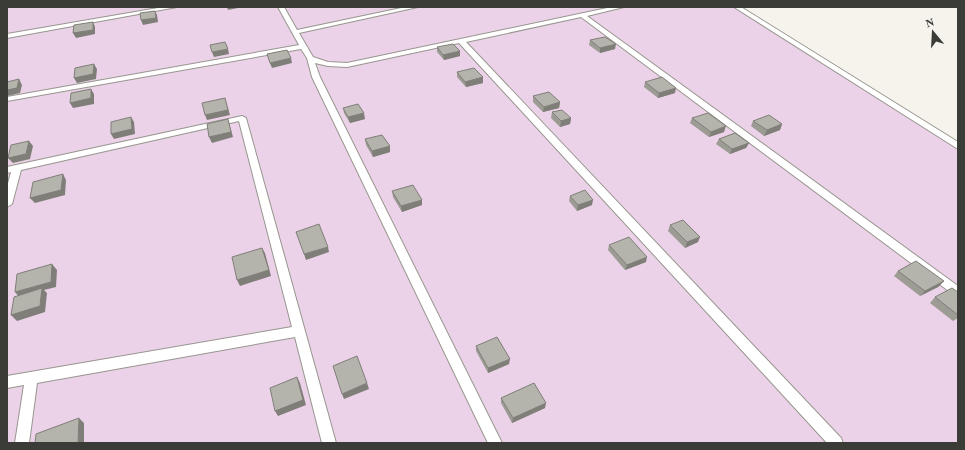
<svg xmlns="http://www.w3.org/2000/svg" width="965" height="450" font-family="'Times New Roman',serif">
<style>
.green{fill:#ebd2e8}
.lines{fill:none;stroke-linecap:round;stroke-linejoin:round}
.lane-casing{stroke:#97968e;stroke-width:2}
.lane{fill:#fff;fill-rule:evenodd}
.wall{fill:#9c9b94}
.shaded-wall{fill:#7f7e78}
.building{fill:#b5b4ac;stroke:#7f7e78}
</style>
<rect width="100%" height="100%" fill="#f5f3eb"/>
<path class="green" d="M7,7h730l221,139v297h-951z"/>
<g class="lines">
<g class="lane-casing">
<path id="lane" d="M164,7h13l-170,31v-4z
M278,7h6l13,23 109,-23h12l-119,26 14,24 15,5 19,1 265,-56h12l-37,9 371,270v10l-4,-1 -373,-278 -115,25 375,396 2,5h-16l-368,-400 -112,24 -19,-1 -13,-3 5,14 182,366h-14l-176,-366 -5,-19 -6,-9 -294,52v-4l292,-52z
M734,7h7l217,135v7z
M242,116l4,2 90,325h-14l-27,-106 -258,46 -8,60h-14l9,-58 -17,3v-12l285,-49 -53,-206 -218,49 -9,34 -5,3v-20l4,-15 -4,1v-6z"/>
</g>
<use href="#lane" class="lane"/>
</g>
<path class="wall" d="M590,40l25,9 -15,4 -11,-8z
M437,47l23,9 -16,4 -7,-8z
M457,72l26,11 -17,4 -9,-10z
M645,82l30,11 -17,5 -14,-11z
M533,96l27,6 -1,6 -16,4 -10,-10z
M343,108l22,11 -15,4 -6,-10z
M552,112l19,6 -1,6 -10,3 -9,-9z
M692,118l32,14 -15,5 -19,-14z
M753,121l29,3 -2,6 -16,6 -13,-10z
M365,139l25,13 -17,5 -7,-12z
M719,139l30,4 -3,5 -16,6 -14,-10z
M392,191l30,14 -20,7 -9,-15z
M570,196l22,9 -15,6 -8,-10z
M670,225l28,17 -13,6 -17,-17z
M609,245l37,17 -21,8 -17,-20z
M898,271l46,10 -6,6 -18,9 -26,-20z
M958,292v26l-5,3 -23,-18 5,-6z
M476,346l33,18 -21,9 -12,-22z
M501,398l44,10 -33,15 -11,-20z"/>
<path class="shaded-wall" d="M227,7h16l-15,3z
M155,11l2,4 1,7 -15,3 -2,-5z
M93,22l2,5v7l-19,4 -3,-5z
M616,44l-1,5 -15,4v-5z
M228,49l1,5 -15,3 -2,-5z
M460,51v5l-16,4 -1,-5z
M291,58l1,5 -20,5 -2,-5z
M94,64l3,5 -1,10 -19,4 -3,-5z
M483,77v6l-17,4 -1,-5z
M19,79l3,6 -2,8 -13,3v-6z
M676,88l-1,5 -17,5 1,-5z
M91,89l3,5v10l-21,4 -3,-5z
M225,98l5,17 -23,5 -2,-5z
M560,102l-1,6 -16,4 1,-5z
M364,113l1,6 -15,4 -2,-6z
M131,117l3,5 1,12 -21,5 -3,-5z
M571,118l-1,6 -10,3 1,-6z
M228,119l5,18 -21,6 -3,-6z
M782,124l-2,6 -16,6 3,-6z
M726,126l-2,6 -15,5 2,-5z
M29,141l4,5 -3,13 -17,4 -5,-5z
M749,143l-3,5 -16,6 2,-5z
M390,146v6l-17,5 -1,-6z
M63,174l3,6 -1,15 -30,8 -5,-5z
M422,200v5l-20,7 -1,-6z
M593,200l-1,5 -15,6 1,-6z
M700,237l-2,5 -13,6 2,-6z
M328,247l1,5 -23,8 -2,-6z
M262,248l3,5 6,23 -31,10 -3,-6z
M647,257l-1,5 -21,8 2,-5z
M52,264l5,6 -1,17 -12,3 3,3 -2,19 -28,9 -6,-6 9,-17 -5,-6z
M944,281l-6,6 -18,9 5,-5z
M510,359l-1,5 -21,9v-5z
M297,377l3,6 6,22 -28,11 -3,-5z
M367,383l2,6 -25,10 -2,-5z
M546,403l-1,5 -33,15 1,-5z
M79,418l5,5v20h-6z"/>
<path class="building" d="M155,11l1,7 -15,2 -1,-7z
M93,22v8l-20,3 1,-8z
M605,37l11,7 -16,4 -10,-8z
M225,42l3,7 -16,3 -2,-7z
M453,44l7,7 -17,4 -6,-8z
M287,50l4,8 -21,5 -3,-9z
M94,64l-1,10 -19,4 1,-10z
M474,68l9,9 -18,5 -8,-10z
M662,77l14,11 -17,5 -14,-11z
M19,79l-2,9 -10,2v-8z
M91,89v9l-21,5 1,-10z
M549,92l11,10 -16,5 -11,-11z
M225,98l3,12 -23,5 -3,-12z
M358,104l6,9 -16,4 -5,-9z
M562,110l9,8 -10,3 -9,-9z
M708,113l18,13 -15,6 -19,-14z
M769,115l13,9 -15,6 -14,-9z
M131,117l1,12 -21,5v-12z
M228,119l3,13 -22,5 -2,-13z
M735,133l14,10 -17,6 -13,-10z
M382,135l8,11 -18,5 -7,-12z
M29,141l-3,13 -18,4 3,-13z
M63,174l-2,16 -31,8 3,-16z
M413,185l9,15 -21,6 -9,-15z
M585,190l8,10 -15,5 -8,-9z
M683,220l17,17 -13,5 -17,-17z
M319,224l9,23 -24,7 -8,-22z
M629,237l18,20 -20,8 -18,-20z
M262,248l7,22 -32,10 -5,-23z
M916,261l28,20 -19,10 -27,-20z
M52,264l-1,18 -36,10 2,-18z
M42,288l-2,18 -29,9 3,-18z
M952,288l6,4v23l-23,-18z
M497,337l13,22 -22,9 -12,-22z
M357,356l10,27 -25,11 -9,-28z
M297,377l6,23 -28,11 -5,-23z
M534,383l12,20 -33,15 -12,-20z
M79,418l-1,25h-43l1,-9z"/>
<rect width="965" height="450" fill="none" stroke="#3b3b38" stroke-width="16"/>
<g transform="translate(933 32) rotate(342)" stroke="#f5f3eb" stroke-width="3" paint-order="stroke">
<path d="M0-3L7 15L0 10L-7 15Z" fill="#3b3b38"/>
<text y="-6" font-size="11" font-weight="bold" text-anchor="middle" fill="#3b3b38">N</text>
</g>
</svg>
